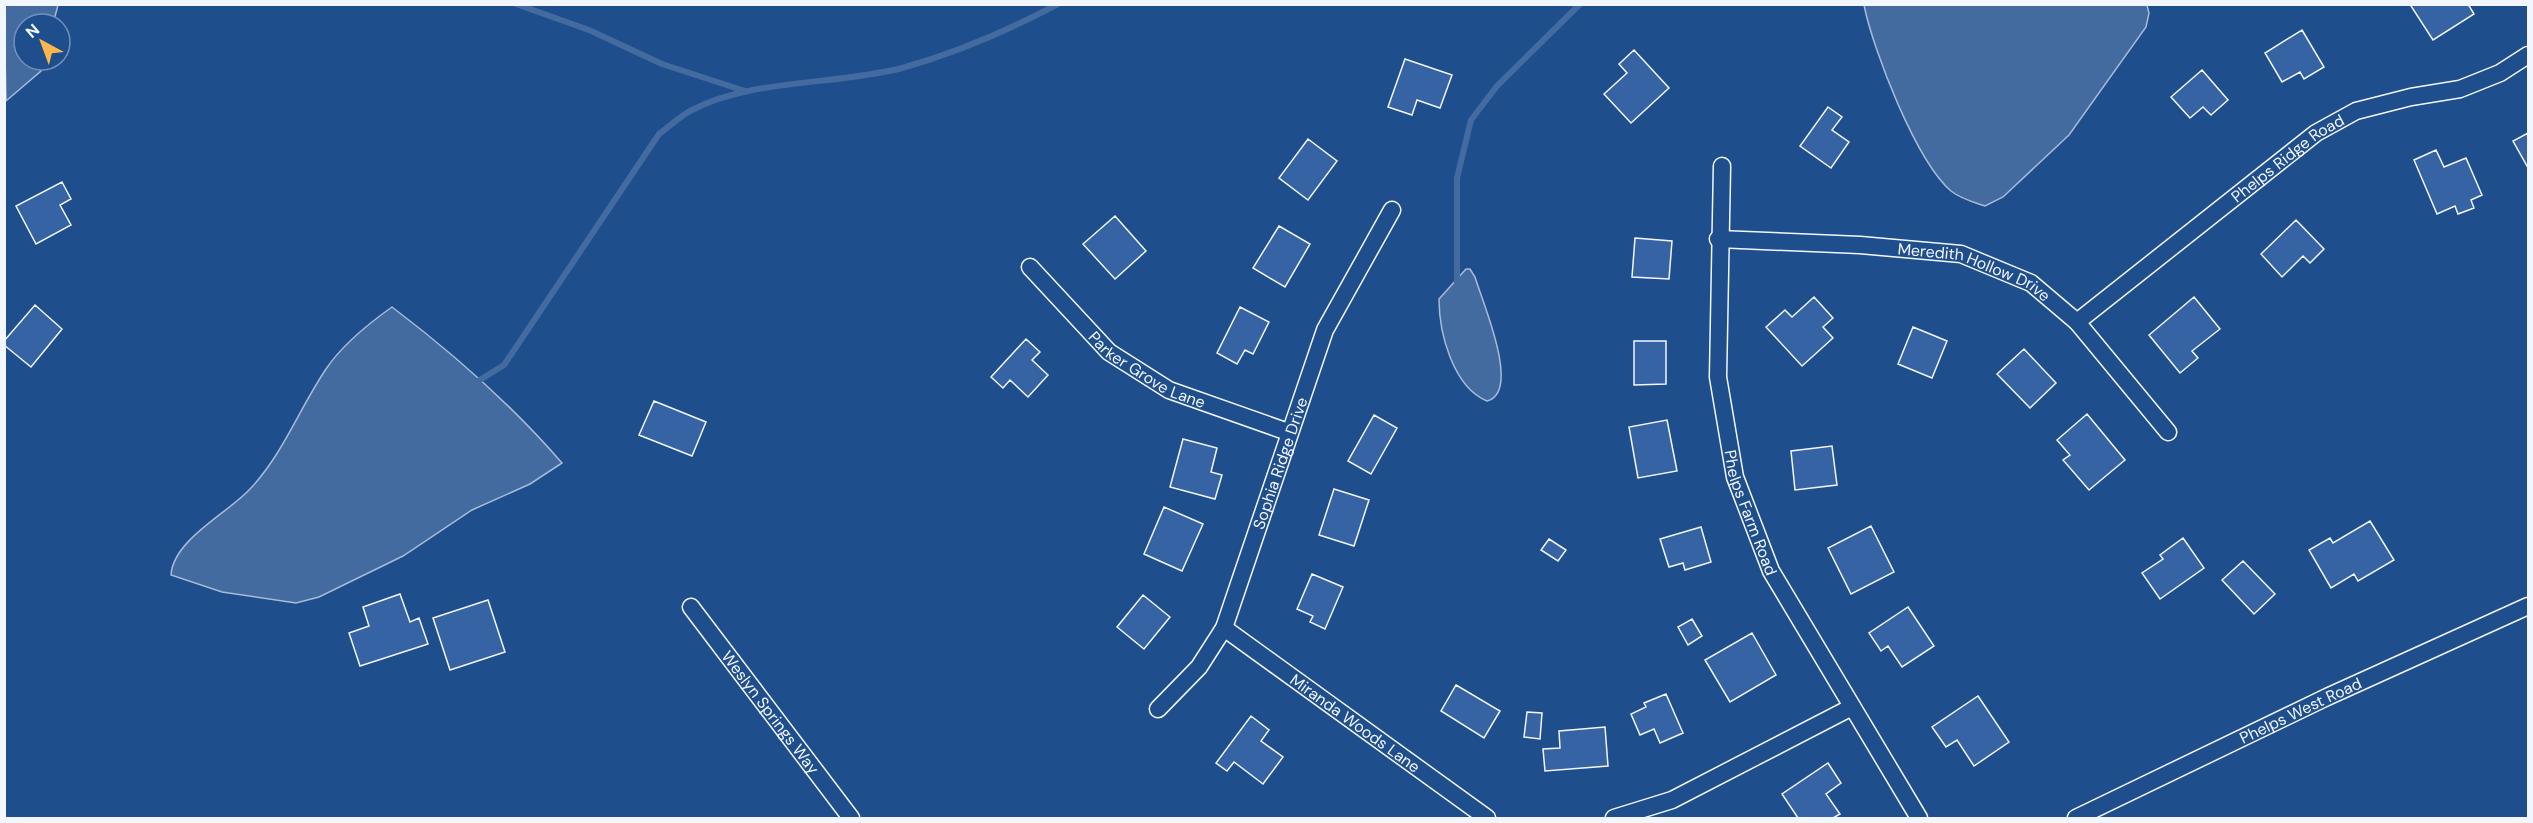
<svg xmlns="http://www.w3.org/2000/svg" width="2533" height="823" font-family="'DM Sans',sans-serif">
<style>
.water{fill:#446ba0;stroke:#a8bbd7;stroke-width:1.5}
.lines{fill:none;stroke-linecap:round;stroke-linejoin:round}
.stream{stroke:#446ba0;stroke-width:6}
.building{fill:#3563a3;stroke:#f2f6ff;stroke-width:1.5}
.street-casing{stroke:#f2f6ff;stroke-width:19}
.street{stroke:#1f4e8c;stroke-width:16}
.labels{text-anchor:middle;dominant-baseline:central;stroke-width:4.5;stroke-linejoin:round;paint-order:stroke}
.street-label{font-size:16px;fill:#f2f6ff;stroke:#1f4e8c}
</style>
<rect width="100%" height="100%" fill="#1f4e8c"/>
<path class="water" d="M4,5h54l-5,19h-29v36h20l-3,11 -35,30z
M2147,5l2,8 -3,14 -77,108 -66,62 -18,9c-12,-4 -24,-7 -34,-15 -35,-30 -78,-141 -87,-186z
M1466,269h4l5,8c7,24 47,115 12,124 -34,-14 -48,-68 -48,-102z
M392,307c62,47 119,97 170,156l-32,21 -58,26 -69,46 -84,41 -23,6 -74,-11 -51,-17c2,-35 57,-62 79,-86 33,-35 49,-80 76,-120 16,-24 42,-45 66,-62z"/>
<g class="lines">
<path class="stream" d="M516,4l73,26 73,34 83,27
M1457,285v-107l14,-58 26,-34 83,-82
M475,383l29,-18 155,-231c11,-8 21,-18 33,-24 58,-31 145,-25 210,-42 54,-15 107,-38 156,-64"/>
</g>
<path class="building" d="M2414,4h54l6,10 -41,26 -22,-34z
M2302,30l22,37 -20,12 -4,-7 -18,10 -17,-29z
M1634,50l35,38 -38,35 -27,-29 23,-21 -8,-9z
M1405,59l47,16 -12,33 -23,-8 -5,15 -24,-8z
M2202,70l26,30 -17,15 -8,-8 -13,11 -19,-21z
M1828,107l14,10 -10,13 17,12 -18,26 -31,-22z
M2528,133v32l-1,1 -14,-25z
M1308,139l29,22 -29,39 -29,-22z
M2436,150l8,17 22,-9 16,37 -11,5 3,8 -16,6 -3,-8 -18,8 -23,-54z
M62,182l9,17 -11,6 11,20 -35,19 -20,-38z
M1115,216l31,35 -31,28 -32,-35z
M2296,220l28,29 -14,14 -7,-7 -21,21 -21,-23z
M1279,226l31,18 -25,43 -32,-19z
M1635,238l37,3 -3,38 -37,-2z
M1814,297l19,21 -10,9 10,11 -31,28 -36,-39 19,-17 7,7z
M2194,297l26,32 -28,22 6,7 -18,15 -31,-38z
M35,305l27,24 -31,38 -27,-22v-4z
M1240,307l29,15 -16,32 -8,-4 -8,14 -20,-11z
M1913,327l34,14 -15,37 -34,-14z
M1026,339l14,13 -8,8 16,15 -20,22 -18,-17 -7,8 -12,-11z
M1634,341h32v43l-32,1z
M2024,349l32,34 -26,25 -33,-34z
M654,401l52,21 -14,34 -53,-21z
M2087,414l38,46 -36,30 -26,-30 7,-5 -13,-15z
M1374,415l23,13 -26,46 -23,-13z
M1667,420l10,51 -39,7 -9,-51z
M1183,439l34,9 -6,24 11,3 -7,24 -45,-12z
M1832,446l5,39 -42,5 -4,-39z
M1334,489l35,11 -15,46 -35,-11z
M1164,507l39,17 -21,47 -38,-17z
M2370,521l24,39 -36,21 -4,-7 -23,14 -22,-38 21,-12 3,5z
M1871,526l23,46 -43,22 -23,-46z
M1701,527l10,35 -26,8 -2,-7 -14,4 -9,-28z
M2183,538l21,30 -44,31 -18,-26 21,-14 -3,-4z
M1549,539l17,11 -8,11 -17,-11z
M2243,561l32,33 -21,20 -32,-34z
M1312,574l31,13 -18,42 -15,-7 3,-6 -16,-7z
M400,594l10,28 9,-4 9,26 -68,22 -11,-33 20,-7 -6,-19z
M1143,595l27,22 -26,32 -27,-22z
M488,600l17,52 -55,18 -17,-52z
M1908,607l26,39 -32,21 -14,-21 -7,5 -12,-18z
M1692,619l10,17 -14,9 -10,-18z
M1752,633l24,42 -46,27 -25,-42z
M1456,685l44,26 -16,27 -43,-27z
M1666,694l17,39 -23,10 -6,-14 -14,6 -9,-21 15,-7 -2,-4z
M1978,696l31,46 -35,24 -17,-26 -11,7 -14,-20z
M1527,712l15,1 -2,26 -16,-2z
M1251,716l18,14 -8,11 22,16 -20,27 -29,-22 -7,9 -11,-8z
M1605,727l3,39 -63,5 -2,-22 17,-1 -1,-17z
M1828,763l13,20 -15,11 14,20 -7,4h-35l-16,-24z"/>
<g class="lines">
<g class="street-casing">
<g id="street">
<path id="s1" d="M1722,166l-4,211 17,100 36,94 148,247"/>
<path id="s2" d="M1718,239l142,6 101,9 70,29 46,39 91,110"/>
<path id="s3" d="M1030,267l79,85 60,38 119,42"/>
<path id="s4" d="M2077,322l239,-189 40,-22 55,-14 49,-8 40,-16 28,-18"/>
<path id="s5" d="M691,607l160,211"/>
<path id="s6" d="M1224,628l263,190"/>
<path id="s7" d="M1158,709l41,-42 25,-39 101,-298 67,-120"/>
<path d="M1614,818l58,-18 180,-93"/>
<path id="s8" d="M2076,818l251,-121 201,-91"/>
</g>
</g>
<use href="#street" class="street"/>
</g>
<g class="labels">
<g class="street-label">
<text stroke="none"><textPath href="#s4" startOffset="267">Phelps Ridge Road</textPath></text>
<text stroke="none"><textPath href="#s2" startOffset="261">Meredith Hollow Drive</textPath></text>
<text stroke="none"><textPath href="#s3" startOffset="158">Parker Grove Lane</textPath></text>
<text stroke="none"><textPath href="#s7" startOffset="279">Sophia Ridge Drive</textPath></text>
<text stroke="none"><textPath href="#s1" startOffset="351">Phelps Farm Road</textPath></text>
<text stroke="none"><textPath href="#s8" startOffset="249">Phelps West Road</textPath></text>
<text stroke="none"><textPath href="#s5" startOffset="132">Weslyn Springs Way</textPath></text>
<text stroke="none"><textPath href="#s6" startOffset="162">Miranda Woods Lane</textPath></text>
</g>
</g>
<rect width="2533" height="823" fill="none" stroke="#f2f6ff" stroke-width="12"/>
<g transform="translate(42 42) rotate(319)"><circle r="28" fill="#1f4e8c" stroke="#7391ba" stroke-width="1.5"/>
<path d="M0-4.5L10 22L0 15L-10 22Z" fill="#ffb74d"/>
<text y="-9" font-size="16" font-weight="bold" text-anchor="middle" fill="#f2f6ff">N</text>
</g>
</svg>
